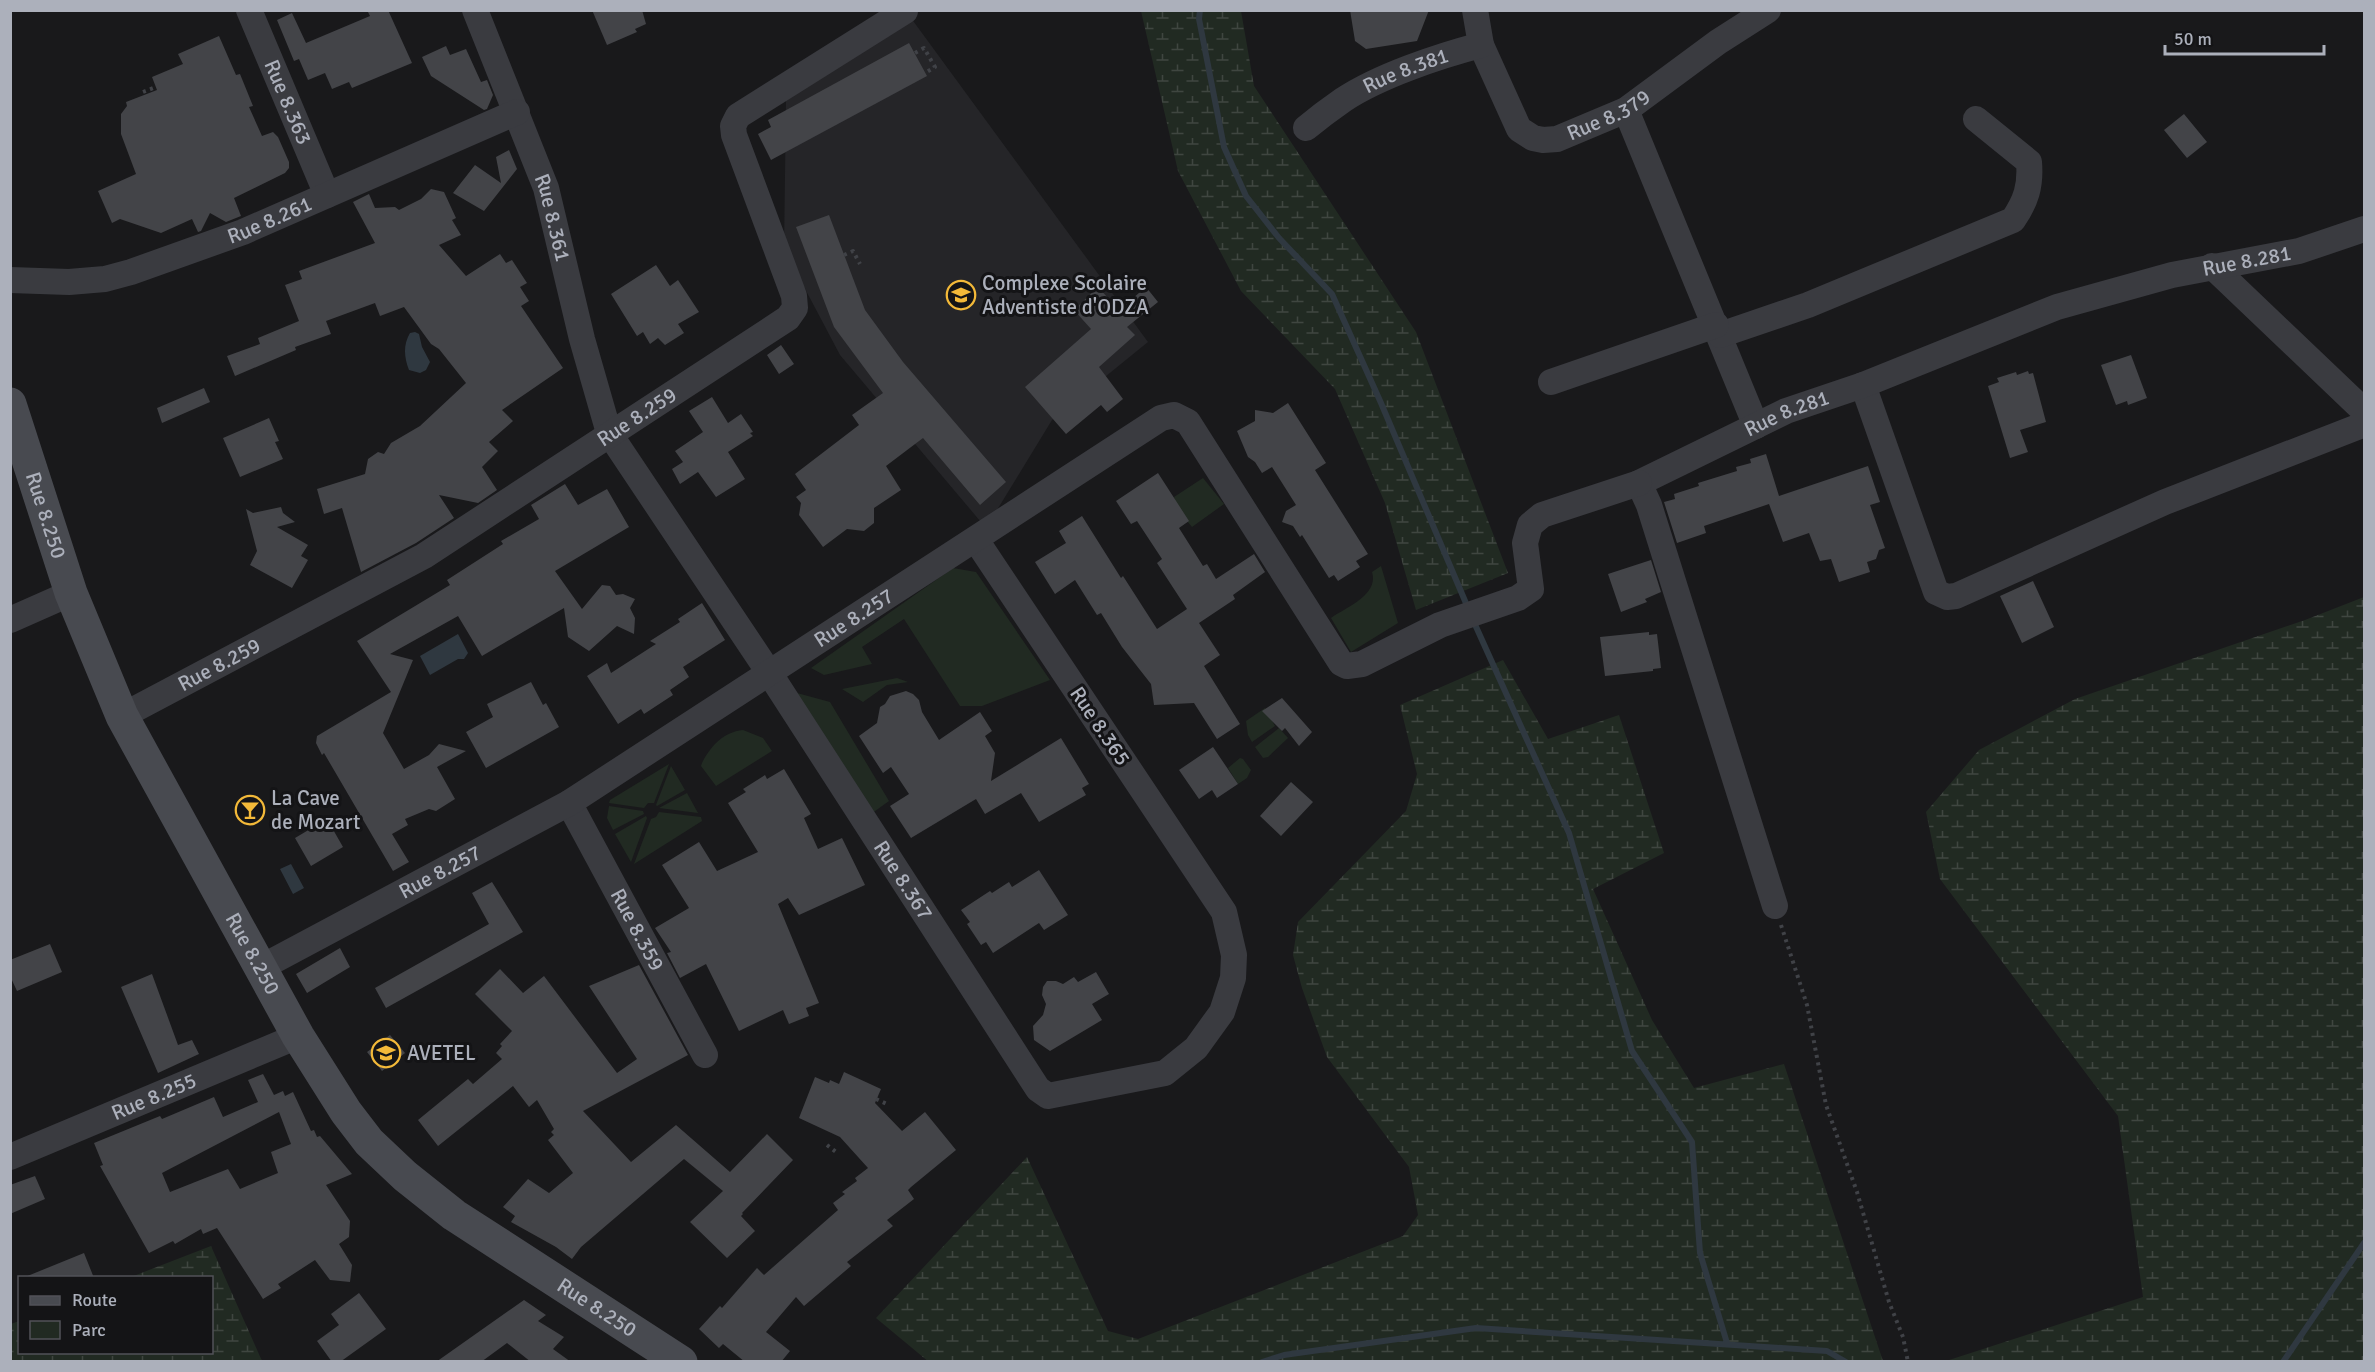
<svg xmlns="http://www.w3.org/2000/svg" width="2375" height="1372" font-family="Signika,sans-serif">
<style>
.built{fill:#252528}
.green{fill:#212a22}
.wetland{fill:url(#wetland-marsh)}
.water{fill:#2f3840}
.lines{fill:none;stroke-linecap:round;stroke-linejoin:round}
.stream{stroke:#2f3840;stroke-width:6}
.building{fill:#434448;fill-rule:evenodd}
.path{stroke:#404247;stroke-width:4;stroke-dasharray:3 4.5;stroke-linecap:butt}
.street{stroke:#3a3b40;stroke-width:26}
.secondary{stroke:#484a50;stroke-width:33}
.labels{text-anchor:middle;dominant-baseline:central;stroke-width:6;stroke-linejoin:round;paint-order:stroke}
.street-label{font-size:21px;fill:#acb0bb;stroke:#141416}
.poi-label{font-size:21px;fill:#acb0bb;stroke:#141416;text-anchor:start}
</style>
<defs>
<pattern id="wetland-marsh" width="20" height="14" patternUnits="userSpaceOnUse" patternTransform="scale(1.5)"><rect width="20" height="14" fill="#212a22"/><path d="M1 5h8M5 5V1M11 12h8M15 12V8" fill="none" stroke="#3f4640"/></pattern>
</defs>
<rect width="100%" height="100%" fill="#19191b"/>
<path class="built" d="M911,18l237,324 -96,78 -66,108 -146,-173 -56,-106 2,-150z"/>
<path class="green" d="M1203,478l21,26 -32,23 -15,-18 -3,-12z
M1381,566l17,57 -47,29 -20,-34c16,-11 48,-23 41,-46z
M953,568l23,4 74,108 -68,26h-22l-56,-87 -42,28 10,17 -48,11 -13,-7z
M897,678l11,4 -21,3 -24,17 -21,-13z
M797,693l33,9 59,99 -18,13z
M1265,708l10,18 -23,16 -4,-7 -2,-14z
M1279,728l9,10 -20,19 -5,1 -8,-11z
M743,730l20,8 9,13 -56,35 -15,-20 1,-3c8,-16 21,-31 41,-33z
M1240,758l3,1 8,11 -4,8 -9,6 -10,-16z
M669,764l-15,39h-6l-4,5 -35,-5 1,-3z
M671,766l14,24 -28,16 -1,-1z
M687,793l11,20 -39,-5z
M609,806l34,5 1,3 -31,16 -6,-12z
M659,812l42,5 1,4 -68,43 17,-45 5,-2z
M646,816l1,2 -16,44 -16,-28z"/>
<path class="wetland" d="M1141,11h100l13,75 162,246 92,241 -92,37 -31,-107 -50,-114 -94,-98 -63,-120z
M2364,597v764h-418l197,-64 -25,-181 -178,-237 -14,-67 53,-62 96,-51 230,-79z
M1503,660l45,79 71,-24 45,138 -71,36 59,131 42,68 90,-24 99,297 -954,1 -53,-44 151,-161 81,174 30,8 265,-103 15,-21 -9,-48 -82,-110 -25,-69 -9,-33 5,-33 108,-111 11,-37 -17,-69z
M211,1246l51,115h-251v-37l8,-3 1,31h192v-74l-81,-1z"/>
<path class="water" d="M415,332l4,2 3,13 8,15 -4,8 -6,3 -11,-3c-5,-13 -6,-25 1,-37z
M458,634l10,19 -4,6h-6l-28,16 -10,-19z
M291,864l13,24 -11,6 -13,-25z"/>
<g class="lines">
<path class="stream" d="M1200,10l-1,9 25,128 22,49 33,42 53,56 49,109 87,205
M1473,620l96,213 63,218 60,91 8,111 27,90
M1262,1362l22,-7 192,-27 351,23 19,11
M2283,1362l81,-119"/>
</g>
<path class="building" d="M367,10h21l24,53 -60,25 -3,-6 -17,7 -7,-16 -17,7 -9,-21 -5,2 -17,-41 15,-7 14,30 64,-27z
M592,10h50l4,14 -11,5 2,3 -30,13z
M1350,10h79l-12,31 -51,8 -11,-8z
M219,36l17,39 4,-1 13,32 -4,1 13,29 11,-4 5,5 11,25v6l-4,5 -51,25 7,18 -15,6 -16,-9 -9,18 -3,1 -6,-13 -31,14 -41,-14 -8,4 -14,-32 38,-17 -15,-40v-20l6,-8 -1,-4 31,-12 -5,-13 31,-13 -5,-10z
M909,43l18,33 -156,84 -13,-26 13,-7 -3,-7z
M446,46l4,9 16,-6 15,33 6,-2 6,15 -6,14 -3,1 -53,-34 -9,-19z
M2184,114l23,28 -20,16 -23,-28z
M509,150l8,19 -33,42 -31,-18 22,-28 26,18 -5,-26z
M431,189l13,3 12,26 -4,2 9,15 -22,10 27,31 34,-22 6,9 6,-3 15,23 -7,4 9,14 -8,5 42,62 -61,42 11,11 -24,21 9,9 -16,16 15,23 -19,13 -39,-8 15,23 -38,25 -55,29 -19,-64 -18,6 -7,-25 48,-15 3,-15 10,-7 6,2 7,-11 29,-17 46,-43 -27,-34 -8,-5 -27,-37 -24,9 -5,-13 -49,18 5,13 -36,13 1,3 -61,26 -8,-20 33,-12 -2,-6 41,-17 -14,-36 17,-6 -3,-8 76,-28 -22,-41 16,-8 6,14 20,-1 4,3 22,-11z
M829,215l36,95 38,52 103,120 -26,23 -57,-67 -37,28 15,24 -27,18v15l-10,8 -17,-2 -24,18 -24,-32 2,-12 -5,-6 10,-7 -11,-16 64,-49 -7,-10 31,-22 -49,-66 -38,-100z
M656,265l14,21 8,-6 21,32 -21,12 6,9 -19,12 -7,-7 -8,6 -7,-12 -6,4 -26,-42z
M1098,287l21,23 27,-23 12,15 -31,25 8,8 -36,32 24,32 -16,13 -6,-7 -35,29 -41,-47 66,-58 -17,-19z
M781,345l13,19 -15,10 -12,-19z
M2131,355l16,43 -19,7 -1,-4 -11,4 -15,-40z
M2028,371l1,3 4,-1 13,49 -26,8 8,22 -18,6 -22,-72 11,-4 -2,-4 19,-6 1,3z
M204,388l6,14 -48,21 -5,-15z
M712,397l16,26 13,-9 12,18 -3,1 3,3 -25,16 17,27 -29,18 -18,-25 -18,12 -8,-15 11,-7 -8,-11 28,-19 -14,-21z
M1288,403l38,60 -11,7 53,84 -12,7 4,6 -22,14 -4,-6 -5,3 -27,-43 -2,2 -7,-11 -11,-4 4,-11 10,-6 -24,-38 -10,6 -7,-11 -7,-5 -11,-26 18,-10v-11l18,3z
M269,418l10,23 -4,1 8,17 -43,18 -17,-39z
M1766,454l13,42 89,-30 12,36 -10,3 15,43 -6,2 -3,9 -9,3 3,10 -31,10 -8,-23 -11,2 -11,-28 -26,9 -14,-38 -65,22 2,7 -29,10 -13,-41 11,-3 -1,-5 25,-8 -1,-3 39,-12 -1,-4 15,-4 -1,-4z
M1158,473l31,48 -10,7 24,38 4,-2 9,15 38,-25 11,18 -32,23 2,4 -36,24 21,32 -16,11 36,58 -23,15 -23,-36 -40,2 -3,-21 -29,-37 -21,-34 -4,2 -22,-35 -20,14 -20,-32 31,-19 -7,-12 23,-15 39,62 2,-2 34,53 30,-20 -30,-46 5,-4 -25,-38 -6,3 -15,-23z
M565,484l13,21 29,-16 22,38 -74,44 27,38 20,-24 8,1 6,9 7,-1 12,5 -5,9 5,10 -1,16 -17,-8 -28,25 -21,-14 -4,-29 -82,48 -24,-40 -68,38 23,6 -30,73 21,36 25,-14 10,-11 27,7 -29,16 18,32 -19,12 -7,-2 -24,10 3,6 -16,9 17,28 -16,9 -69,-118 -2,2 -6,-12 1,-7 74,-44 -34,-51 93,-56 -3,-5 56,-36 -2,-3 38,-22 -8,-14z
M281,507l2,6 12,9 -18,5 31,18 -7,11 7,4 -16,28 -42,-23 7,-14 -11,-42 7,4z
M1651,560l10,32 -16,7 2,3 -26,10 -13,-38z
M2033,581l21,46 -32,16 -22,-47z
M702,603l23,37 -42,27 6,10 -19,13 3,5 -29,19 -3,-5 -23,15 -31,-48 20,-13 4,10 45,-29 -6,-3 30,-19 -2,-3z
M1649,632v3l8,-1 4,34 -8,1v2l-48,5 -5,-39z
M531,682l12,23 3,-2 13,24 -73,41 -20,-36 27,-15 -6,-13z
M906,691l7,3 6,6 3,12 17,28 41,-28 12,19 -7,5 10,17 -4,28 70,-43 28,46 -7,4 4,7 -47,27 -18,-29 -36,21 -9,-15 -65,39 -21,-32 19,-12 -18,-27 -8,6 -24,-37 18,-13 3,-16 5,-3 5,-8z
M1282,698l30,34 -13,14 -14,-18 -3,3 -20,-20z
M1213,747l25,37 -21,14 -5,-8 -13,9 -20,-29z
M784,769l27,45 -7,4 14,31 24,-11 23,47 -66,30 -11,-17 -10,6 41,99 -13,5 3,8 -20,8 -6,-14 -44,21 -33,-67 -26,14 -13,-25 4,-1 -16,-24 34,-20 -27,-43 37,-23 18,29 41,-19 -30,-49 18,-11 -3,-3 22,-14 2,4z
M1291,782l22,20 -32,34 -21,-20z
M327,819l16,28 -32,19 -16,-28z
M1039,870l29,45 -24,15 -5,-7 -46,30 -7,-11 -5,3 -14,-21 3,-2 -9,-12 29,-19 2,2 17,-11 3,5z
M492,882l31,50 -137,76 -11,-20 114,-64 -17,-31z
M50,944l12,28 -45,19 -7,-15v-16z
M340,948l10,19 -43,26 -11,-19z
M639,965l49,90 -105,56 48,51 45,-37 54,47 37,-38 26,26 -51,53 1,1 -2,2 14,15 -28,27 -37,-36 33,-31 -39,-32 -103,88 -9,12 -16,-12 -45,-25 4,-6 -12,-9 25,-28 21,14 24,-20 -25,-33 6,-5 -3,-3 3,-3 -17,-29 -8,7 -16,-21 -75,60 -20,-26 50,-41 5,5 29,-25 -6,-6 6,-7 -2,-2 12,-13 -37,-37 25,-25 23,24 21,-17 73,97 20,-14 -48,-73z
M1096,972l13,22 -17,10 10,16 -52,31 -16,-11 -1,-14 10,-11 3,-11 -4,-9 1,-8 4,-6h9l7,3 11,-7 4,5z
M152,974l26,71 14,-5 7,14 -41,19 -37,-86z
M390,1035l15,18 -23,18 -15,-19z
M844,1072l37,17 -6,14 27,28 23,-19 31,38 -45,37 -3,3 6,9 -27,21 6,6 -46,36 4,4 -47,40 -8,-9 -30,35 24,19 -9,11h-36l-22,-18 -4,4 -20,-19 21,-23 2,2 35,-40 7,7 74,-65 -5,-7 12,-9 -3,-2 15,-11 -2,-3 13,-10 -28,-31 -41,-19 16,-41 14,6 1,-3 9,4z
M263,1074l11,21 9,-4 2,5 8,-4 18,39 3,-1 3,7 3,-1 32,38 -26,11 24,36 -1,16 -10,7 13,21 -2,17 -20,-2 -15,-20 -37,24 3,4 -18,11 -46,-71 -14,6 -2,-5 -26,15 -2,-3 -24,12 -49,-87 3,-1 -9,-22 66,-27 2,3 52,-22 9,20 35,-15 -10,-22zM279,1112l12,32 -20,8 7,21 -38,16 -12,-20 -58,23 -8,-19z
M35,1176l10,23 -35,15v-29z
M84,1253l10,25h-69v-1z
M359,1293l27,36 -46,33h-8l-15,-21 22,-16 -8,-11z
M524,1300l22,15 -8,6 26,16 -11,12 18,13h-40l-24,-19 -26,19h-45z"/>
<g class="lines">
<path class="path" d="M915,53l9,-5 11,19 -10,6
M143,92l13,-5
M844,255l9,-4 7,13
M1781,925l26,80 19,100 31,87 32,110 14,35 5,25
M876,1099l11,5
M827,1145l9,7"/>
<g class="street">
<path id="s1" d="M249,10l78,185"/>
<path id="s2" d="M475,10l71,178 36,151 27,94 159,238 270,418 10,7 117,-23 31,-25 26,-36 11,-34 1,-23 -10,-43 -248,-372"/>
<path id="s3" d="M1481,45l38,84 14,9 10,2 14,-1 69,-29 92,-68 50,-32"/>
<path d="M1626,110l130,316"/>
<path id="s4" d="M1306,128c12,-10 24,-19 37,-28 36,-24 96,-44 138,-55l-6,-35"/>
<path id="s5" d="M10,280l59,2 36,-3 26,-7 112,-40 274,-120"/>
<path d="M1720,335l88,-30 205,-85c13,-19 18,-34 16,-58l-53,-43"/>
<path d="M1551,382l165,-57"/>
<path d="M1863,385l73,207 11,5 9,-1 209,-94 195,-76 4,-8 -2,-9 -150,-143"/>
<path d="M10,620l61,-27"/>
<path id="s6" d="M122,716l302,-160 364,-238 7,-10 -1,-12 -60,-161 -1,-9 5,-10 167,-105"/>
<path id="s7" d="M569,803l136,252"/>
<path id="s8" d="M1775,906l-126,-401 -10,-22 147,-72 77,-26 194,-78 115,-32 127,-24 65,-22"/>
<path id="s9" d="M260,968l309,-165 592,-385 13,-3 14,7 153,241 6,3 15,-2 78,-39 78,-27 13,-9 -6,-46 5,-18 12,-10 97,-32"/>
<path id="s10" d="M10,1157l288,-121"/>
</g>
<path class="secondary" id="s11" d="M10,404l61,189 51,123 176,320 48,76 23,30 36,34 49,39 227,147"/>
</g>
<defs>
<g id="school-ring" transform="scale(1.5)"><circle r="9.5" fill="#141416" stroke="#f3b939" stroke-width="1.5"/><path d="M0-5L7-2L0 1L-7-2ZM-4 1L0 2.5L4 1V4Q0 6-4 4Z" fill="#f3b939"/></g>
<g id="bar-ring" transform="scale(1.5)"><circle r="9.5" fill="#141416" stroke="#f3b939" stroke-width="1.5"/><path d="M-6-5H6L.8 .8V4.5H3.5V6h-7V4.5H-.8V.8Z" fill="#f3b939"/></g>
</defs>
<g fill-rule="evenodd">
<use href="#school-ring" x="961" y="295"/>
<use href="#bar-ring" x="250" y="810"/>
<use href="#school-ring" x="386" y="1053"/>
</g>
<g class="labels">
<g class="street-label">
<text stroke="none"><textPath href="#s4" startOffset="116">Rue 8.381</textPath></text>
<text stroke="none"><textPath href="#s1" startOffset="100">Rue 8.363</textPath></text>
<text stroke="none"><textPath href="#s3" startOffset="190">Rue 8.379</textPath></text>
<text stroke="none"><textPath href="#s2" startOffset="222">Rue 8.361</textPath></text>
<text stroke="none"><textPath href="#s5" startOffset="270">Rue 8.261</textPath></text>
<text stroke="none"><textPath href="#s8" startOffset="1094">Rue 8.281</textPath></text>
<text stroke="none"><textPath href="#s8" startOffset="608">Rue 8.281</textPath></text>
<text stroke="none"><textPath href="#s6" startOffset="596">Rue 8.259</textPath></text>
<text stroke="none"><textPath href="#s11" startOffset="117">Rue 8.250</textPath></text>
<text stroke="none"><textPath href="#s9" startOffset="690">Rue 8.257</textPath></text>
<text stroke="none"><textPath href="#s6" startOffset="110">Rue 8.259</textPath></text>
<text transform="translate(1100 726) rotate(56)">Rue 8.365</text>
<text stroke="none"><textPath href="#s9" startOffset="204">Rue 8.257</textPath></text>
<text stroke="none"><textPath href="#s2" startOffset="980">Rue 8.367</textPath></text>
<text stroke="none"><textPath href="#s7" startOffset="144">Rue 8.359</textPath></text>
<text stroke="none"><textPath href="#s11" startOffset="603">Rue 8.250</textPath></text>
<text stroke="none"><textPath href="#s10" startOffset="156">Rue 8.255</textPath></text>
<text stroke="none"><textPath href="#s11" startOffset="1107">Rue 8.250</textPath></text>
</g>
<g class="poi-label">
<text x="982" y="283">Complexe Scolaire<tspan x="982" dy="24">Adventiste d'ODZA</tspan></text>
<text x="271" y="798">La Cave<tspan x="271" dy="24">de Mozart</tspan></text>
<text x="407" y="1053">AVETEL</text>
</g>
</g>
<rect width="2375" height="1372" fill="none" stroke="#acb0bb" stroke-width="24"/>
<rect x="18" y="1276" width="195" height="78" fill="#141416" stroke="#515258" stroke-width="1.5"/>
<rect x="30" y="1296" width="30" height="9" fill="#484a50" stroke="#515258" stroke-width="1.5"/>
<text x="72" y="1306" font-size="18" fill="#acb0bb">Route</text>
<rect x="30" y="1321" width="30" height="18" fill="#212a22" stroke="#515258" stroke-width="1.5"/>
<text x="72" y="1336" font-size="18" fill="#acb0bb">Parc</text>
<path d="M2165 45v9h159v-9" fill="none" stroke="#acb0bb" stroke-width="3"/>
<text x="2174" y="45" font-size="18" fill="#acb0bb" stroke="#141416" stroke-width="4.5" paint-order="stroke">50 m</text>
</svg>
